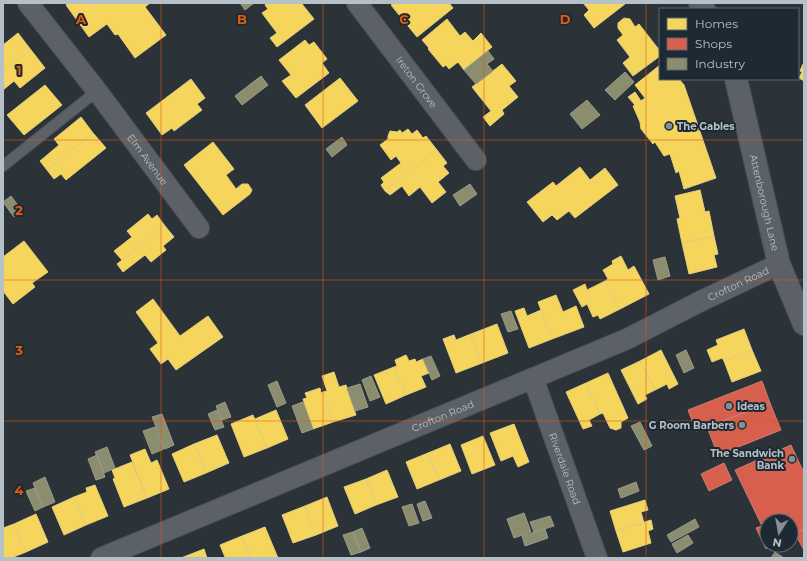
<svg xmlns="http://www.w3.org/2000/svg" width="807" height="561" font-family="Montserrat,sans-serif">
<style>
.homes{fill:#f6d55c;stroke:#e2cf7d}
.shops{fill:#d6604d;stroke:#cc7d72}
.industry{fill:#8c8c6e;stroke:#989c89}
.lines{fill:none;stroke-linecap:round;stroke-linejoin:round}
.service-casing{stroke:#494f53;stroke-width:12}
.minor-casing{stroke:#494f53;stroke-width:22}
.tertiary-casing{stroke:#494f53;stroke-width:24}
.service{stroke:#5b6166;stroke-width:10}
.minor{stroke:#5b6166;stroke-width:20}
.tertiary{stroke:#5b6166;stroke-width:22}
.grid{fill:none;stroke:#e8590c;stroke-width:1;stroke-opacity:0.55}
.poi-dot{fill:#858f96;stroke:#1e2a33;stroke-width:1.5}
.labels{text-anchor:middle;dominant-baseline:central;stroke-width:4;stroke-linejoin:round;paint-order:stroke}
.street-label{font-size:10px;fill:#b5c0c9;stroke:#1e2a33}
.poi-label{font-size:10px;font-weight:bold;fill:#b5c0c9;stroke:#1e2a33;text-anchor:start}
.grid-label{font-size:13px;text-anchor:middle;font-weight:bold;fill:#e8590c;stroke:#1e2a33;stroke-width:4;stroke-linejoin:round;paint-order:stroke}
</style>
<rect width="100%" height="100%" fill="#2b3338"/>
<path class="homes" d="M69,3h81l-5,4 21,28 -31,23 -17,-24 -3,1 -8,-11 -18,13 -23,-32z
M267,3h37l-2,1 12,15 -37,28 -7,-9 7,-5 -15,-20 6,-4 -3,-4z
M394,3h55l4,5 -36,29 -26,-32z
M583,3h41l1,1 -31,24 -10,-13 5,-5z
M624,18l6,1 5,8 4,-3 21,27v5l-27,20 -10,-13 7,-6 -13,-17 6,-5 -5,-7v-5z
M447,19l13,17 5,-4 8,9 8,-8 11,14 -28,23 -6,-8 -9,7 -3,-4 -3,2 -15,-18 1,-1 -7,-8z
M18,33l13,17 -28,22v-27z
M305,40l4,5 5,-3 13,17 -5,4 7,10 -33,25 -14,-17 9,-6 -12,-15z
M31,50l14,18 -25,20 -6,-7 -11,9v-18z
M502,64l14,17 -7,5 9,11 -16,13 2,4 -14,12 -7,-9 8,-6 -19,-24z
M803,64l1,1v16l-5,-3 3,-6 -2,-1z
M660,65v14h19l5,6 32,93 -32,11 -5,-18 -3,2 -6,-19 -6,2 -9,-14 -2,2 -12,-15 -1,-7 -7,-16 2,-1 -7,-8 7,-5 6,9 4,-3 -10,-13z
M340,78l18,23 -36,27 -17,-23z
M191,79l14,19 -8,6 5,6 -28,21 -2,-3 -10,7 -16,-22z
M45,85l17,20 -38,30 -17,-20z
M81,117l12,16 -46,37 -7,-9 19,-16 -5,-6z
M408,129l4,5 5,-4 6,8 3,-2 11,14 -52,41 -4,-6 3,-3 -3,-4 20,-15 -5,-7 -5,4 -11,-15 8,-6v-3l2,-5 7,1 3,-2 2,3z
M93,133l13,15 -40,32 -5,-6 -7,5 -7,-9z
M213,142l21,27 -8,6 10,14 6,-5h6l4,6 -2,4 -27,21 -39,-50z
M437,150l10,13 -4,3 6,7 -11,9 8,10 -14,11 -12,-16 -11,9 -7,-10 -12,9 -5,-4z
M580,167l10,13 15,-12 13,17 -43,33 -6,-7 -12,9 -5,-5 -9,7 -16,-20 26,-20 3,4z
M700,190l5,22 4,-1 5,25 -32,7 -5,-24 3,-1 -5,-22z
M148,214l4,5 5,-4 8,11 -43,34 -8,-9 18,-14 -5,-6z
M165,226l9,11 -11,9 3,4 -15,12 -6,-7 -22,17 -6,-8z
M714,236l4,18 -4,1 3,12 -28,7 -7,-31z
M24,241l24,31 -16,11 3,4 -22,17 -10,-13v-34z
M621,256l7,14 6,-4 15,28 -29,15 -15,-28 3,-2 -5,-9 10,-6 -1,-3z
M605,281l15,28 -20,10 -2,-4 -5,2 -6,-13 -5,3 -9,-17 12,-6 2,6z
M556,295l7,17 13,-6 8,21 -32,12 -14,-37z
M153,299l27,37 28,-20 15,21 -47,33 -8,-11 -7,5 -11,-15 8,-6 -22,-31z
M524,308l3,8 14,-6 11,29 -23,9 -14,-37z
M497,324l11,29 -26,10 -11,-29z
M744,329l8,21 -28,11 -2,-3 -10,4 -5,-12 11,-5 -2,-5z
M471,334l11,29 -26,10 -13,-34 11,-4 2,5z
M661,350l17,34 -9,5 -2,-5 -12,6 -15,-29z
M752,350l9,21 -29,11 -8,-21z
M406,355l3,6 6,-2 1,3 7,-3 6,14 -8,3 5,11 -20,8 -12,-28 3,-1 -2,-6z
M640,361l15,29 -10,5 2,4 -9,5 -17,-34z
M394,367l12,28 -20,9 -12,-29z
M334,372l5,15 7,-2 10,30 -23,7 -10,-30 4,-1 -5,-15z
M608,373l20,45 -7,4v6l-5,2 -6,-2 -7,-15 -3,1 -14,-31z
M586,383l14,31 -11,6 3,6 -9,3 -17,-37z
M320,388l1,5 2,-1 10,30 -20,7 -10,-30 4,-1 -2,-5z
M276,410l12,29 -21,9 -12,-29z
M253,415l14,33 -23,9 -13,-33z
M514,424l15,38 -11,5 -5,-11 -12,5 -11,-28z
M217,435l12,28 -23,10 -12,-29z
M483,436l12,29 -23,9 -11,-29z
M194,444l12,29 -22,9 -12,-28z
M450,444l11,27 -22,9 -11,-27z
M145,449l6,14 6,-3 12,29 -22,9 -17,-43z
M428,453l11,27 -22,9 -11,-27z
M132,462l15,36 -23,9 -11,-28 2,-1 -3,-8z
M387,470l11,27 -22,8 -10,-26z
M366,479l10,26 -21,9 -11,-27z
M95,485l13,31 -22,9 -12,-28 13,-5 -1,-4z
M74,497l12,28 -22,10 -12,-28z
M327,497l11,29 -22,9 -11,-29z
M645,500l3,10 -7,2 3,11 -28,8 -6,-20z
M305,506l11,29 -23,8 -11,-28z
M36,514l12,28 -22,10 -12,-28z
M651,520l2,9 -5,2 3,12 -28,9 -7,-21z
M14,524l12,28 -15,6h-8v-30z
M265,527l13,31h-27l-9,-22z
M242,536l9,22h-27l1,-1 -5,-12z
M204,549l3,9h-26z"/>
<path class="shops" d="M762,381l8,22 -74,28 -8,-21z
M770,403l11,27 -63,25 -11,-28z
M791,445l13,28v56l-13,7v-15h-24v24h6l-7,4 -10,-21 6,-2 -27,-56z
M724,463l8,17 -23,11 -8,-17z
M804,529v21l-9,-16z"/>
<path class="industry" d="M240,3h14l-9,7z
M488,51l6,8 -7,5 6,7 -17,13 -12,-14z
M625,72l9,10 -19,18 -10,-10z
M261,76l7,9 -26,20 -7,-9z
M587,100l13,15 -18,14 -12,-15z
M342,137l5,8 -15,12 -6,-8z
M470,184l7,10 -17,12 -7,-11z
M11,196l11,15 -8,6 -11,-15z
M665,257l5,19 -12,4 -5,-20z
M511,311l7,18 -10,3 -7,-18z
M686,350l8,18 -10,5 -8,-18z
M431,356l9,20 -8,4 -9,-21z
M371,376l9,21 -10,4 -8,-21z
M277,381l9,22 -9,4 -9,-22z
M360,384l8,23 -13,4 -8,-23z
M225,402l6,15 -9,3 -6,-14z
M303,402l10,27 -11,4 -10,-27z
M217,410l7,17 -9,3 -7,-16z
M162,414l12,31 -9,4 -13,-32z
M640,422l12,24 -8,4 -13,-24z
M155,427l9,22 -12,5 -9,-23z
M107,447l8,21 -11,5 -9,-21z
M97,455l8,22 -9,3 -8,-21z
M45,477l10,25 -12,5 -10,-24z
M636,482l3,9 -18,7 -3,-9z
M35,488l8,19 -8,4 -9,-20z
M425,501l7,17 -9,3 -6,-17z
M412,504l7,19 -10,3 -7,-19z
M524,513l7,19 -17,6 -7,-19z
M550,516l4,10 -20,6 -4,-10z
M695,519l4,8 -28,15 -4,-7z
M362,528l8,20 -9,4 -8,-20z
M545,529l3,9 -23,8 -3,-10z
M353,532l8,20 -10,3 -8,-20z
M688,535l5,8 -16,10 -5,-9z
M775,552l9,6h-13z"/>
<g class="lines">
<g class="service-casing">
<path id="service" d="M3,166l94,-75"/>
</g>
<g class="minor-casing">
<g id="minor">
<path id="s1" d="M28,3l69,88 102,137"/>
<path id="s2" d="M357,3l119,157"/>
<path id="s3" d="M533,378l64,180"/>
<path id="s4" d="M101,558l526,-219 72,-37 80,-38"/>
</g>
</g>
<g class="tertiary-casing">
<g id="tertiary">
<path d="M700,3l4,6"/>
<path id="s5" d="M736,79l43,185 25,60"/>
</g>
</g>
<use href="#service" class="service"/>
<use href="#minor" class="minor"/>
<use href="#tertiary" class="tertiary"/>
</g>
<path class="grid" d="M161,3v555M323,3v555M484,3v555M646,3v555M3,140h801M3,280h801M3,421h801"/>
<g class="poi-dot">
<circle cx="669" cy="126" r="4"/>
<circle cx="729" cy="406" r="4"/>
<circle cx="742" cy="425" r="4"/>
<circle cx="792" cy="459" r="4"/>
</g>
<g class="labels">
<g class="street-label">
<text stroke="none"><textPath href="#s2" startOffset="99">Ireton Grove</textPath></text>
<text stroke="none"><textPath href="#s1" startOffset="197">Elm Avenue</textPath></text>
<text stroke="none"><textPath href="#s5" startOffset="127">Attenborough Lane</textPath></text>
<text stroke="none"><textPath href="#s4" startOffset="694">Crofton Road</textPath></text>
<text stroke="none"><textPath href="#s4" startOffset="370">Crofton Road</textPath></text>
<text stroke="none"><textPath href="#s3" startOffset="96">Riverdale Road</textPath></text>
</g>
<g class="poi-label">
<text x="677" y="126">The Gables</text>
<text x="737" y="406">Ideas</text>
<text x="734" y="425" text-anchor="end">G Room Barbers</text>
<text x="784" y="453" text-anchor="end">The Sandwich<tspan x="784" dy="12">Bank</tspan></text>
</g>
</g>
<g class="grid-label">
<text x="81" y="24">A</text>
<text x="242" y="24">B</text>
<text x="404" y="24">C</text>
<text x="565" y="24">D</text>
<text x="19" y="75">1</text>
<text x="19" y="215">2</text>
<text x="19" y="355">3</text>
<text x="19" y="495">4</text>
</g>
<rect width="807" height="561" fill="none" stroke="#b5c0c9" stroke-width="8"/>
<rect x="659" y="8" width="140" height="72" fill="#1e2a33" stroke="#5a666f"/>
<rect x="667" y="18" width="20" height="12" fill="#f6d55c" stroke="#5a666f"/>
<text x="695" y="28" font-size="12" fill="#b5c0c9">Homes</text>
<rect x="667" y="38" width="20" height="12" fill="#d6604d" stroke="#5a666f"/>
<text x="695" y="48" font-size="12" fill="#b5c0c9">Shops</text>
<rect x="667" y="58" width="20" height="12" fill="#8c8c6e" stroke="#5a666f"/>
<text x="695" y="68" font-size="12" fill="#b5c0c9">Industry</text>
<g transform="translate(779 533) rotate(191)"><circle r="19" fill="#1e2a33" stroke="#5a666f"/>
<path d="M0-3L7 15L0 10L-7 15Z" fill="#858f96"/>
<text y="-6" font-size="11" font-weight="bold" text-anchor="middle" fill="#b5c0c9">N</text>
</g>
</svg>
